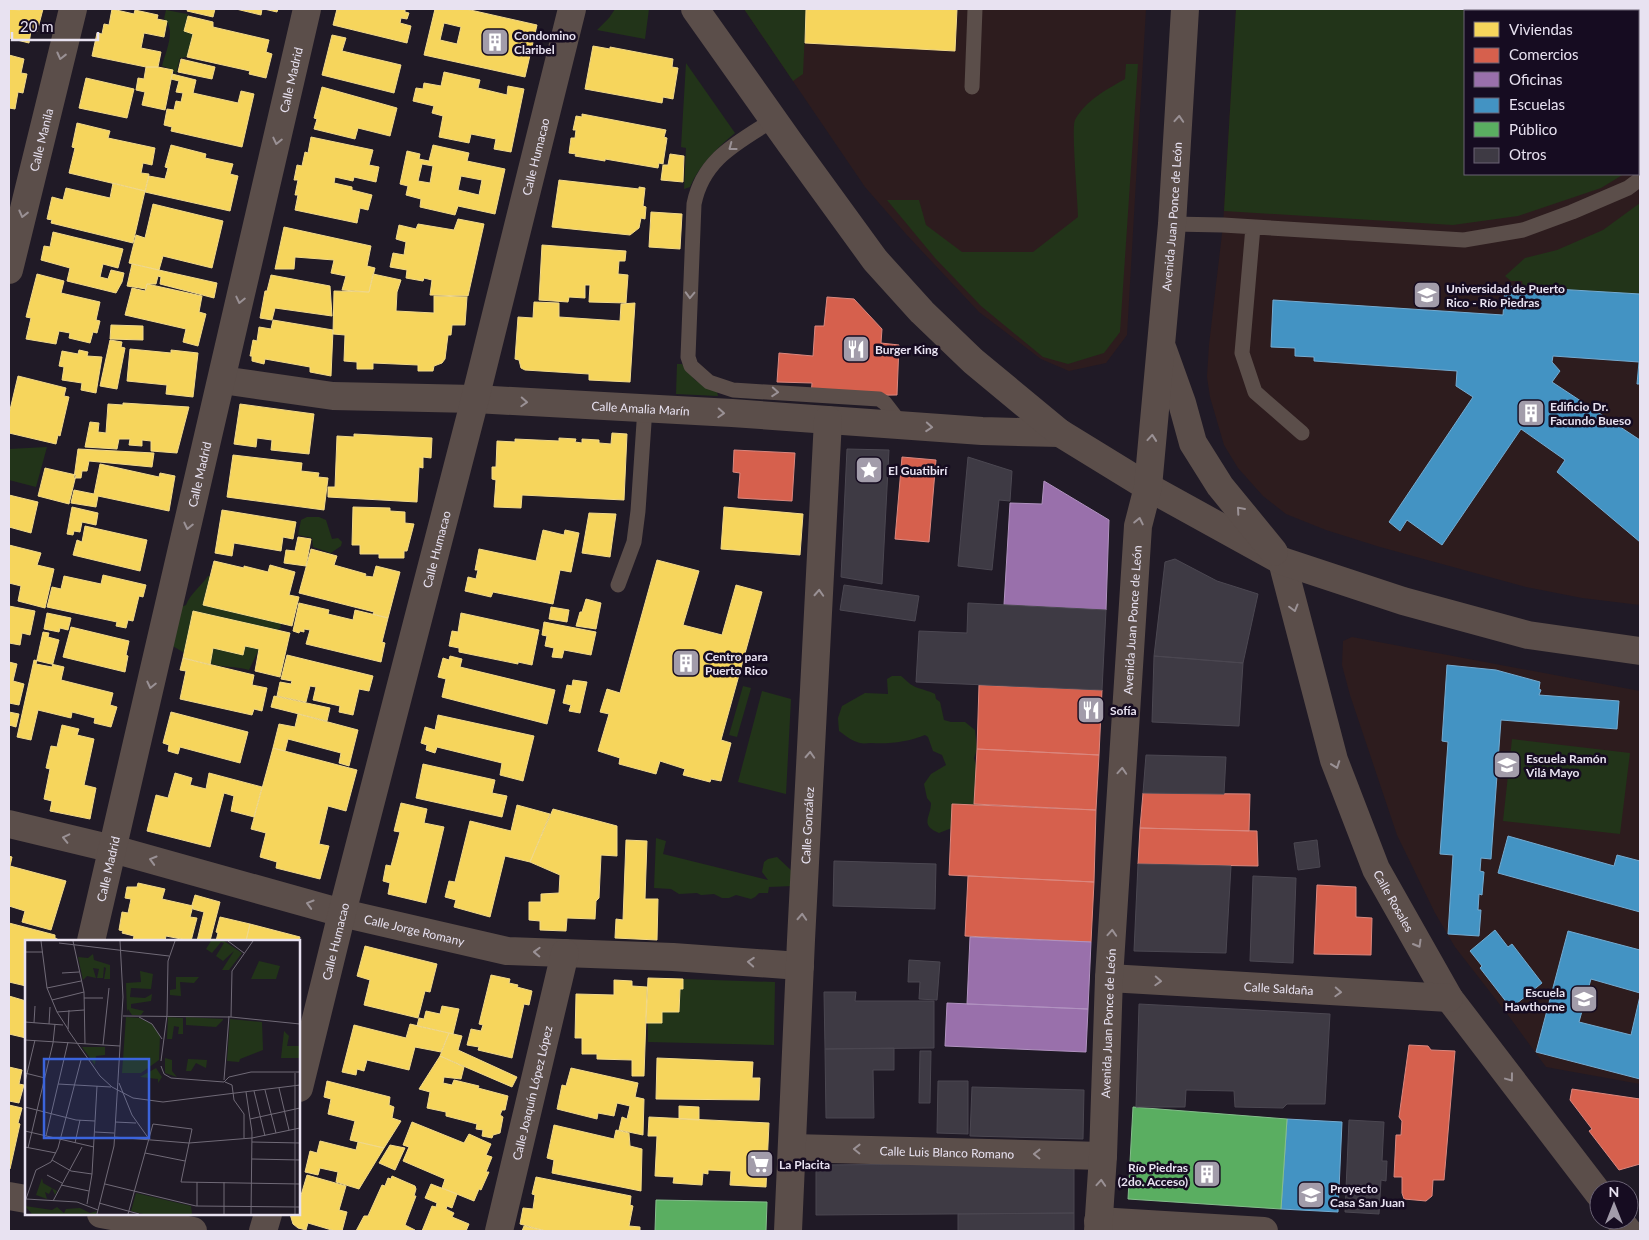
<svg xmlns="http://www.w3.org/2000/svg" width="1649" height="1240" font-family="Lato,sans-serif">
<style>
.education{fill:#2d1c1e;fill-rule:evenodd}
.green{fill:#223419}
.homes{fill:#f6d55c;stroke:#f2d989;fill-rule:evenodd}
.shops{fill:#d6604d;stroke:#db877e}
.offices{fill:#9970ab;stroke:#b192c0}
.schools{fill:#4393c3;stroke:#74abd1}
.public{fill:#5aae61;stroke:#85be8c}
.building{fill:#3e3a44;stroke:#4b4751}
.lines{fill:none;stroke-linecap:round;stroke-linejoin:round}
.service{stroke:#5b4e4a;stroke-width:15}
.minor{stroke:#5b4e4a;stroke-width:28}
.tertiary{stroke:#5b4e4a;stroke-width:28}
.oneway{stroke:#9a9195}
.labels{text-anchor:middle;dominant-baseline:central;stroke-width:5;stroke-linejoin:round;paint-order:stroke}
.poi-label{font-size:12px;font-weight:bold;fill:#e8e2f1;stroke:#160c21;text-anchor:start}
.street-label{font-size:12px;fill:#e8e2f1;stroke:#160c21}
.inset-road{fill:none;stroke:#706a77;stroke-width:1}
.view{fill:#3b64dc;fill-opacity:0.15;stroke:#3b64dc;stroke-width:2.5}
.inset-edge{fill:none;stroke:#e8e2f1;stroke-width:2.5}
</style>
<rect width="100%" height="100%" fill="#201a26"/>
<path class="education" d="M744,9h402l-19,326 -21,28 -37,8 -28,-12 -62,-47 -73,-78 -41,-47z
M1236,9h404v596l-58,-7 -56,-11 -146,-40 -54,-17 -40,-16 -23,-18 -25,-28 -14,-23 -14,-48 -3,-20 2,-32 14,-120zM1465,11h173v163h-173z
M1352,637l288,54v393l-94,-17 -38,-52 -53,-68 -20,-34 -38,-78 -47,-140 -8,-30 1,-24z"/>
<path class="green" d="M615,9h34l-4,30 -48,-9 12,-12z
M744,9h62l-3,65 -10,7z
M1236,9h404v154l-2,1v-153h-173v163h159l-23,14 -83,28 -65,9 -229,-14z
M166,10l21,4 1,2 -4,15 9,3 -6,23 -7,1 -4,16 -3,-4 -11,-4c3,-13 15,-37 2,-47z
M686,63l49,70c-18,15 -36,32 -45,54l-6,2 2,-41 -5,-1z
M1126,64h12l-18,268 -16,21 -36,11 -25,-7 -62,-51 -46,-48 -48,-58h32l7,25 36,27h71l45,-35c0,-15 -7,-89 -3,-97 11,-20 31,-30 50,-41z
M1640,203v91l-117,-7 -1,-6h-11l-6,-5 20,-18 32,-8 46,-20z
M677,364h5l13,16 22,12 1,4 -42,-2z
M47,447l-11,40 -27,-7v-31z
M307,517h12l7,3 6,19 6,-1 4,4 -1,4 -10,7 -18,-6 -1,-9 -14,-3 3,-15z
M218,575l62,45 1,7 -22,22 -10,21c-10,-3 -19,-3 -29,-4 -16,-3 -35,-12 -49,-21l3,-35 12,-5c4,-11 15,-19 22,-29z
M892,676h9c5,4 10,10 17,12 6,2 11,3 17,6l1,5 4,3 4,18 7,2h14l10,8 2,19 -3,9 2,7 10,3 2,36 -3,11 -46,18c-20,-8 -8,-16 -8,-30l-4,-5 -3,-14 7,-10 15,-9 -4,-10 -9,-4 -5,-14 -3,-2c-17,7 -35,9 -54,8 -4,0 -7,1 -11,0 -8,-2 -14,-7 -21,-12l-1,-13 4,-12 23,-13 23,1 -1,-15z
M743,686l8,2 -14,49 -8,-2z
M762,691l29,8 -5,95 -48,-12z
M1512,739l118,14 -10,81 -117,-13z
M656,838l10,3 -3,13 105,26 -6,-8 2,-10 4,-3 9,-2 16,15v14l-24,1 -1,6h-9l-4,4 -4,2 -15,-4 -7,3h-7l-8,-4 -13,1 -4,-2 -18,1 -8,-5 -17,-1z
M683,979l92,3 -1,63 -126,-3v-19h14v-11h17l1,-23h3z"/>
<path class="homes" d="M9,9l11,1v-1h23l-6,23 -6,-1 -2,12 -20,-5z
M112,9l22,5 1,-4 23,5 -1,4 10,2 -3,16 -20,-4 -3,15 20,4 -3,15h-12l-54,-11 5,-23 5,1 2,-10 5,1z
M188,9h27l-2,8 -26,-6z
M236,9h26l-1,6z
M264,9h14l-1,3z
M337,9h68v3l4,1 -2,6 -6,-1 -1,5 11,3 -4,17 -74,-18z
M435,9h31l71,16 -12,52 -101,-22zM444,23l17,4 -4,17 -17,-4z
M806,9h151l-2,42 -150,-8z
M188,16l25,6v5l56,13 -3,12 6,2 -6,24 -17,-4 1,-3 -63,-14 6,-23 -9,-3z
M332,35l14,3 -4,13 59,14 -7,28 -72,-18z
M593,46l17,3v-2l63,12 -1,8 6,1 -5,31 -10,-2 -1,6 -77,-14z
M9,55l15,4 -3,14 6,1 -4,19 -5,-1 -3,17 -6,-1z
M181,59l34,8 -3,12 -34,-7z
M146,67h12l15,3 -8,40 -23,-5 3,-13 -9,-2 2,-12 6,1z
M444,72l36,8 -2,8 29,7 1,-9 16,3 -13,63 -17,-3 2,-10 -25,-5 -2,9 -30,-6 4,-21 -11,-3 2,-7 -21,-5 3,-13 7,1 1,-6 17,3z
M172,74l24,6 -3,13 45,10 3,-12 13,3 -12,53 -71,-16 1,-4 -8,-2 3,-16 7,1 2,-9 5,1 2,-9 -7,-1 3,-11 -8,-2z
M86,78l48,11 -7,29 -48,-10z
M322,87l75,21 -7,28 -32,-8 -3,11 -41,-10 3,-10 -3,-1z
M582,114l84,16 -2,7 3,1 -4,26 -4,-1 -1,5 -53,-9v2l-30,-5 1,-2 -7,-1 2,-15h4l1,-8h-3l3,-14 6,1z
M77,123l33,8 -2,7 47,10 -3,17 -9,-2 -2,10 8,1 -4,17 -76,-18 6,-25 -3,-1z
M311,137l62,13 -4,15 10,2 -3,15 -22,-5 -1,4 -18,-4 -1,6 18,4v3l20,5 -4,15 -8,-2 -3,15 -62,-13 3,-15h-3l3,-15h-4l3,-15 5,1 3,-14 3,1z
M171,145l35,9 -1,4 28,6 -3,10 8,2 -8,35 -85,-19 4,-16 16,3 3,-11 -3,-1z
M433,145l36,8 -2,8 38,8 -10,45 -37,-8 -3,9 -35,-8 1,-8 -15,-4 2,-9 -8,-2 7,-33 13,3 -1,5 10,2zM422,164l11,2 -3,17 -12,-2zM461,176l21,4 -3,15 -21,-5z
M670,154l14,2 -1,26 -22,-2 2,-15h5z
M559,180l80,9v-2l6,1 -2,18 3,1 -1,12 -4,-1 -2,10 -9,7 -78,-8z
M113,183l32,8 -12,52 -82,-20 1,-3 -5,-1 5,-22 11,3 3,-12 44,10z
M153,204l70,17 -11,47 -49,-12 -4,14 -30,-7 7,-28 9,3z
M651,212l31,2 -2,35 -31,-2z
M458,219l26,5 -16,72 -38,-1 2,-15 -8,-2 -1,3 -17,-3 1,-8 -17,-3 3,-14 11,2 2,-13 -10,-3 3,-14 17,4 2,-5 36,6z
M284,227l87,19 -4,20 8,2 -6,24 -27,-2 4,-14 -15,-3 3,-13 -39,-3 -1,12h-19z
M53,232l70,17 -5,19 -15,-4 -3,13 8,2 3,-9 13,3 -2,9 -6,11 -49,-12 3,-13 -29,-8 3,-14 6,1z
M542,245l84,6 -1,10h-6l-1,13 10,1 -2,28 -37,-1 1,-17h-5v13l-16,-1 -1,5 -29,-2z
M132,264l85,19 -3,15 -54,-14 1,-7 -3,-1 -2,8h-9l-1,5 -19,-3z
M37,274l27,7 -3,12 39,9 -4,18 4,1 -3,12 -4,-1 -3,11 -21,-5 1,-5 -11,-2 -3,13 -30,-5 5,-21 -5,-1z
M373,274l28,6 -4,12 -1,19 38,2v-17l33,1 -2,28h-13l-1,10h-3l-3,24 -3,4 -8,3 -1,5h-15v-6l-45,-2v6h-16v-7l-13,-1 1,-26 -12,-1 1,-43 35,1z
M271,275l59,11 2,30 -57,-8 -3,12 -12,-2 5,-27h2z
M147,284l55,12 -3,16 7,2 -8,32 -15,-4 3,-13 -61,-14 7,-27 13,3z
M534,302l25,1v14l61,4 1,-17 14,-1 -5,79 -41,-2v-6l-64,-4 -4,-2 -2,-8 -4,-1 3,-42 15,1z
M273,320l60,10 -2,46 -21,-4v-5l-45,-8 -1,5 -12,-3v-5h-2l3,-16 4,1 2,-14 12,2z
M111,325l32,1v14l-33,-1z
M110,340l12,2 -1,5 4,1 -8,41 -17,-3z
M130,349l41,4v-3l27,3 -5,44 -27,-3 1,-9 -40,-4z
M79,350l9,2 -1,4 15,1 -6,36 -15,-3 1,-7 -20,-3 2,-13 -5,-1 3,-15 16,3z
M18,376l48,12 -2,8 5,1 -9,39 -2,-1 -2,9 -47,-11v-19z
M123,403l66,4 -12,46 -26,-2v-10l-9,-1v6l-13,-1 1,-6h-11l-2,10 -32,-2 5,-25 9,1 -1,9 8,1 2,-29 15,1z
M240,404l74,10 -5,40 -38,-4 1,-10 -15,-2 -1,9 -22,-3z
M612,433l15,1 -3,66 -102,-5 -1,13 -27,-1 2,-27 -4,-1v-12h4l1,-26 18,1v-3l44,2v-3l17,1 -1,3 7,1v-4l17,1v3l12,1z
M354,434l78,4 -1,20 -8,-1v11l-4,-1 -2,35 -89,-5v-10h7l2,-51 17,1z
M78,449l76,4 -2,14 -63,-6 -2,10h-5l-1,7h-7z
M233,455l69,8 -1,8 18,2 -1,4 10,1 -4,32 -97,-13z
M100,464l59,13 1,-4 15,3 -6,35 -71,-15 -2,11 -25,-4 3,-13 20,4z
M45,468l31,7 -7,29 -31,-8z
M9,495l29,7 -7,31 -22,-6z
M72,507l26,6 -2,12 -14,-3 -2,10 -6,-1 -1,4 -6,-1z
M353,507l37,1v3l15,1v11l9,1 -7,27h-3v7h-25v-4h-19v-9h-8z
M724,507l79,7 -3,41 -79,-6z
M222,510l74,12 -3,17 -10,-2 -2,14 -47,-8 -2,13 -17,-3z
M589,513l27,1 -6,43 -28,-4z
M85,526l62,14 -7,31 -67,-16 4,-15 5,2z
M543,530l21,5 1,-5 14,3 -8,39 -11,-2 -7,34 -60,-12 -2,5 -26,-6 3,-14 8,2 2,-9h-3l4,-21 57,12z
M298,537l13,2 -5,27 -22,-3 2,-13 9,1z
M9,545l32,8 -4,12 17,4 -9,39 -27,-7 3,-15 -12,-3z
M311,549l26,7 -3,9 32,9 -1,2 8,1 3,-11 24,6 -12,46 -15,-4 1,-2 -75,-19z
M657,560l42,11 -16,54 39,10 14,-50 26,7 -41,148 10,3 -10,38 -10,-2 -1,3 -27,-7 2,-6 -25,-8 -4,13 -37,-10 1,-6 -22,-7 11,-37 -9,-2 7,-23 13,4z
M214,561l30,7v-2l24,6 2,-7 25,7 -6,23 10,2 -7,29 -89,-21z
M103,575l43,10 -3,12 -4,-1 -6,25 -5,-1 -2,8 -10,-2 1,-4 -70,-15 5,-20 9,2 3,-13 37,8z
M586,599l15,4 -5,26 -20,-3 4,-14h2z
M299,603l30,7 -1,4 25,6 2,-10 33,8 -6,24 3,1 -4,19 -75,-18 4,-14 -6,-1v3l-4,-1 -1,2 -6,-2z
M9,606l26,5 -5,24 -8,-2 -2,12 -11,-2z
M551,607l18,3 -2,12 -18,-3z
M193,611l97,22 -10,44 -25,-6 4,-22 -14,-3 -2,9 -30,-7 -3,17 -27,-7z
M47,613l24,5 -3,12 -8,-2 -1,4 -15,-3z
M461,613l78,17 -7,35 -14,-3v2l-59,-12v-4l-10,-2 3,-15 6,1z
M544,622l52,10 -5,23 -27,-5 -2,8 -10,-1 2,-9 -9,-2 2,-10 -5,-1z
M71,627l58,14 -3,14 2,1 -3,16 -62,-15z
M43,632l6,1 -1,4 11,3 -7,27 -16,-3z
M287,655l86,21 -4,15 -10,-2 -6,26 -14,-3 1,-6 -27,-6 3,-13 -6,-1 -4,16 -29,-6 3,-14 11,2 1,-3 -11,-2z
M450,656l12,3 -2,8 95,23 -8,34 -105,-27 4,-18 -8,-2 5,-19 6,2z
M183,658l71,17 -2,10 15,3 -5,23 -8,-2 -2,6 -72,-16 6,-28 -6,-1z
M34,660l30,7 -3,13 52,13 -3,12 7,2 -6,20 -17,-4 1,-5 -23,-6 -1,6 -33,-8 -7,30 -14,-3z
M9,662l8,2 -4,17 11,3 -5,21 -10,-2z
M573,680l14,2 -7,31 -11,-2 2,-6 -8,-2 4,-18 5,1z
M274,696l56,12 -3,13 -56,-14z
M9,712l10,2 -3,13 -7,-2z
M171,712l77,20 -8,31 -60,-16 -2,7 -10,-3 1,-6 -6,-2z
M298,714l60,16 -9,36 -10,-3 2,-10 -53,-14 -3,12 -12,-3 6,-24 16,3z
M438,715l96,21 -11,45 -23,-6 2,-12 -65,-16 -2,6 -9,-3 1,-5 -6,-2 4,-16 10,3z
M62,725l17,4 -2,6 17,4 -10,46 12,3 -6,31 -40,-8 2,-10 -8,-2 6,-30 -4,-1 5,-22 6,1z
M273,748l84,22 -11,41 -18,-5 -9,38 10,2 -9,33 -44,-11 1,-6 -17,-5 6,-24 -15,-4z
M423,764l72,16 -3,13 15,3 -5,21 -86,-19z
M175,773l17,5 -2,7 16,4 3,-16 53,14 -8,30 -23,-6 3,-15 -10,-3 -14,54 -63,-16 9,-36 12,3z
M401,803l26,6 -3,14 20,4 -18,76 -38,-9 2,-11 -7,-2 3,-16 5,1 9,-34 -6,-1z
M517,805l33,9 -20,48 -25,-6 -15,61 -36,-10 2,-7 -11,-3 4,-16 6,1 15,-61 41,10z
M553,809l64,17v30l-16,-1 -2,43 -3,3 -1,18 -28,-1 -1,13 -26,-1v-9l-11,-1v-18h12v-8l18,-1 1,-18 -30,-13z
M626,840l21,1 -2,58h13l-1,41 -42,-2 1,-19 7,1z
M9,856l3,1 -2,9 56,15 -15,49 -29,-8 3,-11 -16,-5z
M138,883l27,6 -3,10 31,7 -3,11 7,1 -6,23 -25,-5 -1,5h-32l1,-5 -12,-3 1,-2 -4,-1 3,-18 6,1 3,-14 -6,-1 2,-11h10z
M195,895l25,7 -10,39h-13l7,-29 -11,-3 -1,-4z
M220,917l30,7 -4,17h-30l2,-8 -2,-1z
M9,923l46,12v3l4,2 -1,1h-32v45l-17,-4z
M250,924l50,13 -1,4h-53z
M365,946l72,18 -7,28 -5,-1 -7,27 -54,-13 6,-25 -13,-4z
M491,975l19,4 -1,4 9,2 -1,2 15,4 -3,14 -5,-1 -12,54 -34,-8 1,-3 -12,-2 4,-16 10,2 2,-6 -4,-1z
M648,978l35,1v10h-3l-1,23h-17v11h-16z
M614,980l18,1v5l15,1 -3,89h-12v-16l-35,-1v-5h-15v-16h-7l1,-44 38,1z
M9,996l17,5v37l-17,-4z
M442,1006l17,3 -6,25 -36,-8 2,-8 5,1 2,-8 14,3z
M410,1024l39,9 -8,19 -26,-5 -6,23 -42,-10 -3,11 -7,-2 -1,6 -14,-3 12,-47 52,13z
M449,1033l13,3 -4,14 59,27 -5,10 -72,-31z
M440,1056l24,11 -3,12 -17,-2 -1,6 9,2 2,-5 25,6 -1,2 30,8 -3,14h-3l-2,5 3,2 -3,16 -7,2 -1,3 -10,-2 1,-6 -7,-1 1,-5 -31,-8v-4l-19,-4 3,-16 -11,-3z
M657,1058l96,4 -1,16h8l-1,22 -103,-1z
M9,1067l13,3 -3,14 5,1 -5,18 -10,-2z
M571,1068l67,15 -3,14 9,2 -1,36 -24,-5 3,-13 5,2 3,-13 -13,-3 -3,13 -16,-3 -1,6 -40,-10 5,-24 4,1z
M327,1081l63,16 -1,8 5,2 -2,11 9,3 -17,27 -34,-8 5,-19 -27,-7 3,-15 -7,-2z
M9,1105l13,3 -4,15 2,1 -10,45h-1z
M679,1106l20,1v13l-20,-1z
M649,1117l120,6 -3,64 -36,-2 1,-14 -23,-1v4l-5,-1 -1,12 -29,-2 1,-6 -19,-1 2,-40h-9z
M412,1122l52,21 5,-9 22,10 -5,11 6,2 -6,15h3l-8,18 -2,-1 -5,12 -32,-13 3,-9 -42,-18 6,-14 -6,-2z
M554,1125l60,14 2,-9 13,3 1,13 12,3 -1,42 -89,-18 2,-13 -7,-2z
M320,1141l36,9 2,-8 26,6 -25,41 -23,-7 2,-10 -18,-4 -2,7 -13,-3 5,-21 7,2z
M390,1145l15,3 -10,22 -16,-7z
M307,1175l39,11 -7,24 8,2 -5,19h-7l-27,-8 -2,7 -8,-2 -5,-4 -3,-10h9v-12z
M392,1176l23,10 1,3 -2,7h2l-11,29 10,5v1h-59l8,-15h4l14,-31 3,1 3,-8 3,1z
M536,1177l95,19 -1,9 3,1 -4,20 11,1v4h-94l-26,-7 3,-16 10,1 2,-14 -3,-1z
M431,1184l26,10 -5,14 -5,-2 -1,3 8,4 -2,4 17,7 -3,7h-44l10,-25 4,1 1,-4 -12,-5z
M524,1226l22,5h-24z"/>
<path class="shops" d="M827,297l27,2 28,30 -1,14 18,2 -2,50 -86,1 1,-13 -35,-1 2,-29 34,3 2,-30h9z
M734,450l61,3 -3,48 -54,-3 2,-25 -7,-1z
M902,457l34,3 -7,82 -34,-3z
M979,685l123,5 -3,65 -122,-6z
M977,749l122,6 -3,55 -122,-6z
M1143,793l107,1 -1,37 -109,-3z
M952,804l144,6 -2,72 -145,-7z
M1140,828l117,3 1,35 -120,-2z
M968,876l126,6 -3,60 -126,-6z
M1317,885l39,2v30l16,1 -1,37 -57,-1z
M1409,1045l19,1 3,4 24,1 -11,129h-11l-1,16 -6,5 -22,-2 -2,-6v-16h-8l2,-42h5l1,-14 -3,-4z
M1572,1089l68,10v65l-21,6 -30,-39 3,-2 -22,-29z"/>
<path class="offices" d="M1044,481l65,39 -3,90 -102,-5 6,-102 32,1z
M970,937l121,5 -3,67 -121,-5z
M947,1003l141,6 -2,43 -141,-6z"/>
<path class="schools" d="M1505,286l135,8v90h-3l2,-22 -86,-6 -1,6 8,9 -8,11 88,58v102l-83,-70 8,-12 -44,-31 -79,116 -35,-25 -7,11 -11,-9 84,-125 -17,-11 1,-15 -143,-10v-4l-19,-1v-8l-24,-1 2,-47 230,15z
M1447,665l49,5 44,12 -1,7 2,1 -2,5 80,6 -2,28 -116,-9 -10,139 -10,-1 -1,13 4,1 -2,23 -3,-1 -1,16h3l-2,26 -31,-2 5,-79 -13,-1 8,-112 -6,-1z
M1508,836l106,30 3,-11 23,6v51l-142,-39z
M1495,930l13,17 4,-3 30,39 -31,25 -31,-40 2,-2 -12,-15z
M1568,931l72,19v43l-49,-14 -12,43 52,13 9,-39v83l-104,-27z
M1287,1119l55,3 -4,90 -57,-3z"/>
<path class="public" d="M1133,1107l154,12 -6,90 -153,-10z
M656,1200l111,2 -1,29h-111z"/>
<path class="building" d="M847,449l42,1 -7,134 -41,-7z
M968,457l44,14 -2,30 -11,-1 -7,70 -34,-4z
M1175,559l42,22 41,13 -15,69 -89,-7 11,-94z
M844,585l75,11 -4,25 -75,-11z
M968,603l138,7 -4,80 -186,-8 3,-51 48,2z
M1154,656l89,7 -4,63 -87,-4z
M1146,755l80,2 -2,37 -81,-1z
M1317,840l3,27 -22,3 -4,-27z
M834,861l102,3 -1,45 -102,-3z
M1138,864l93,2 -5,87 -92,-2z
M1253,876l43,2 -3,85 -43,-2z
M909,960l31,2 -3,38 -18,-1 1,-17h-12z
M824,992h32l-1,9h79v47l-109,1z
M1139,1004l191,10 -5,90h-38l-4,4 -48,-1 -1,-16 -48,-1 -1,17h-49z
M894,1048v22h-21l1,48h-48l-1,-69z
M920,1051h11l-1,52h-11z
M938,1081h30v53l-31,-1z
M972,1087l112,3 -1,49 -113,-3z
M1349,1120l35,2 -2,39h5l-1,20 -5,-1 -2,34 -34,-2z
M1074,1163v50l-258,2v-50z
M1074,1213v18h-116v-17z"/>
<g class="lines">
<path class="service" d="M972,87l3,-78
M773,120c-36,23 -70,39 -79,84l-6,153 3,9 18,16 24,8 146,9 6,4 17,22
M1172,224l51,1 241,15 59,-10 49,-18 56,-24 12,-9
M1253,227l-11,126 13,39 47,41
M618,585l16,-43 4,-31 7,-103"/>
<g class="minor">
<path id="s1" d="M9,270l64,-261"/>
<path id="s2" d="M222,380l111,16 142,3 257,14 250,18 78,2"/>
<path id="s3" d="M1282,561l52,199 42,109 73,129 150,196"/>
<path id="s4" d="M9,824l104,25 229,64 165,38 166,6 127,9"/>
<path id="s5" d="M91,941l216,-932"/>
<path id="s6" d="M1109,978l340,20"/>
<path id="s7" d="M299,1088l43,-175 133,-514 97,-390"/>
<path id="s8" d="M792,1148l311,8"/>
<path d="M9,1196l17,3"/>
<path d="M101,1214l92,17"/>
<path d="M1619,1220l9,11"/>
<path d="M1098,1221l166,10"/>
<path d="M263,1231l5,-17"/>
<path id="s9" d="M499,1231l66,-278"/>
<path id="s10" d="M788,1231l13,-291 27,-520"/>
</g>
<g class="tertiary">
<path d="M695,9l95,134 85,117 47,52 51,49 87,72 88,54 134,74 121,40 125,34 112,16"/>
<path d="M1163,350l19,53 11,40 27,43 54,66"/>
<path id="s11" d="M1098,1231l5,-75 6,-178 29,-452 10,-39 24,-263 13,-215"/>
</g>
</g>
<defs><path id="oneway-chevron" d="M-2-3.5L2.5 0L-2 3.5" fill="none" stroke-width="1.6" stroke-linecap="round" stroke-linejoin="round" transform="scale(1.25)"/></defs>
<g class="oneway">
<use href="#oneway-chevron" transform="translate(61 56) rotate(104)"/>
<use href="#oneway-chevron" transform="translate(1179 119) rotate(-86)"/>
<use href="#oneway-chevron" transform="translate(277 141) rotate(103)"/>
<use href="#oneway-chevron" transform="translate(732 147) rotate(143)"/>
<use href="#oneway-chevron" transform="translate(23 214) rotate(104)"/>
<use href="#oneway-chevron" transform="translate(690 295) rotate(92)"/>
<use href="#oneway-chevron" transform="translate(240 300) rotate(103)"/>
<use href="#oneway-chevron" transform="translate(775 392) rotate(4)"/>
<use href="#oneway-chevron" transform="translate(524 402) rotate(3)"/>
<use href="#oneway-chevron" transform="translate(721 413) rotate(3)"/>
<use href="#oneway-chevron" transform="translate(929 427) rotate(4)"/>
<use href="#oneway-chevron" transform="translate(1152 438) rotate(-85)"/>
<use href="#oneway-chevron" transform="translate(1240 510) rotate(-131)"/>
<use href="#oneway-chevron" transform="translate(1139 521) rotate(-78)"/>
<use href="#oneway-chevron" transform="translate(188 526) rotate(103)"/>
<use href="#oneway-chevron" transform="translate(819 593) rotate(-87)"/>
<use href="#oneway-chevron" transform="translate(1294 608) rotate(75)"/>
<use href="#oneway-chevron" transform="translate(151 685) rotate(103)"/>
<use href="#oneway-chevron" transform="translate(810 755) rotate(-87)"/>
<use href="#oneway-chevron" transform="translate(1336 765) rotate(70)"/>
<use href="#oneway-chevron" transform="translate(1122 771) rotate(-86)"/>
<use href="#oneway-chevron" transform="translate(66 838) rotate(-167)"/>
<use href="#oneway-chevron" transform="translate(153 860) rotate(-164)"/>
<use href="#oneway-chevron" transform="translate(310 904) rotate(-164)"/>
<use href="#oneway-chevron" transform="translate(802 917) rotate(-87)"/>
<use href="#oneway-chevron" transform="translate(1112 933) rotate(-86)"/>
<use href="#oneway-chevron" transform="translate(1418 944) rotate(60)"/>
<use href="#oneway-chevron" transform="translate(537 952) rotate(-178)"/>
<use href="#oneway-chevron" transform="translate(751 962) rotate(-176)"/>
<use href="#oneway-chevron" transform="translate(1158 981) rotate(3)"/>
<use href="#oneway-chevron" transform="translate(1338 992) rotate(3)"/>
<use href="#oneway-chevron" transform="translate(1510 1078) rotate(53)"/>
<use href="#oneway-chevron" transform="translate(857 1149) rotate(-179)"/>
<use href="#oneway-chevron" transform="translate(1037 1154) rotate(-179)"/>
<use href="#oneway-chevron" transform="translate(1101 1183) rotate(-86)"/>
</g>
<defs>
<g id="building-square" transform="scale(1.4375)"><rect x="-9" y="-9" width="18" height="18" rx="4" fill="#a29caa" stroke="#160c21"/><path d="M-4-6H4V6H1V3H-1V6H-4ZM-2.5-4.3h1.7v1.8h-1.7ZM.8-4.3h1.7v1.8H.8ZM-2.5-1h1.7V.8h-1.7ZM.8-1h1.7V.8H.8Z" fill="#fff"/></g>
<g id="university-square" transform="scale(1.4375)"><rect x="-9" y="-9" width="18" height="18" rx="4" fill="#a29caa" stroke="#160c21"/><path d="M0-5L7-2L0 1L-7-2ZM-4 1L0 2.5L4 1V4Q0 6-4 4Z" fill="#fff"/></g>
<g id="restaurant-square" transform="scale(1.4375)"><rect x="-9" y="-9" width="18" height="18" rx="4" fill="#a29caa" stroke="#160c21"/><path d="M-5-6h1v4h1v-4h1v4h1v-4h1v5L-1.5 .5V6h-2V.5L-5-1ZM5-6V6H3V1.5H1.5Q1.5-4 5-6Z" fill="#fff"/></g>
<g id="sight-square" transform="scale(1.4375)"><rect x="-9" y="-9" width="18" height="18" rx="4" fill="#a29caa" stroke="#160c21"/><path d="M0-6L1.8-2.2L6-1.7L2.9 1.2L3.7 5.4L0 3.3L-3.7 5.4L-2.9 1.2L-6-1.7L-1.8-2.2Z" fill="#fff"/></g>
<g id="school-square" transform="scale(1.4375)"><rect x="-9" y="-9" width="18" height="18" rx="4" fill="#a29caa" stroke="#160c21"/><path d="M0-5L7-2L0 1L-7-2ZM-4 1L0 2.5L4 1V4Q0 6-4 4Z" fill="#fff"/></g>
<g id="supermarket-square" transform="scale(1.4375)"><rect x="-9" y="-9" width="18" height="18" rx="4" fill="#a29caa" stroke="#160c21"/><path d="M-6-5.5h2.5l.6 2H6L4.5 2H-2.5L-4.4-4H-6ZM-1.5 3.2a1.3 1.3 0 1 0 .1 0ZM3 3.2a1.3 1.3 0 1 0 .1 0Z" fill="#fff"/></g>
</defs>
<g fill-rule="evenodd">
<use href="#building-square" x="495" y="42"/>
<use href="#university-square" x="1427" y="295"/>
<use href="#restaurant-square" x="856" y="349"/>
<use href="#building-square" x="1531" y="413"/>
<use href="#sight-square" x="869" y="470"/>
<use href="#building-square" x="686" y="663"/>
<use href="#restaurant-square" x="1091" y="710"/>
<use href="#school-square" x="1507" y="765"/>
<use href="#school-square" x="1584" y="999"/>
<use href="#supermarket-square" x="760" y="1164"/>
<use href="#building-square" x="1207" y="1174"/>
<use href="#university-square" x="1311" y="1195"/>
</g>
<g class="labels">
<g class="poi-label">
<text x="514" y="35">Condomino<tspan x="514" dy="14">Claribel</tspan></text>
<text x="1446" y="288">Universidad de Puerto<tspan x="1446" dy="14">Rico - Río Piedras</tspan></text>
<text x="875" y="349">Burger King</text>
<text x="1550" y="406">Edificio Dr.<tspan x="1550" dy="14">Facundo Bueso</tspan></text>
<text x="888" y="470">El Guatibirí</text>
<text x="705" y="656">Centro para<tspan x="705" dy="14">Puerto Rico</tspan></text>
<text x="1110" y="710">Sofía</text>
<text x="1526" y="758">Escuela Ramón<tspan x="1526" dy="14">Vilá Mayo</tspan></text>
<text x="1565" y="992" text-anchor="end">Escuela<tspan x="1565" dy="14">Hawthorne</tspan></text>
<text x="779" y="1164">La Placita</text>
<text x="1188" y="1167" text-anchor="end">Río Piedras<tspan x="1188" dy="14">(2do. Acceso)</tspan></text>
<text x="1330" y="1188">Proyecto<tspan x="1330" dy="14">Casa San Juan</tspan></text>
</g>
<g class="street-label">
<text stroke="none"><textPath href="#s5" startOffset="884">Calle Madrid</textPath></text>
<text stroke="none"><textPath href="#s1" startOffset="134">Calle Manila</textPath></text>
<text stroke="none"><textPath href="#s7" startOffset="961">Calle Humacao</textPath></text>
<text stroke="none"><textPath href="#s11" startOffset="1018">Avenida Juan Ponce de León</textPath></text>
<text stroke="none"><textPath href="#s2" startOffset="420">Calle Amalia Marín</textPath></text>
<text stroke="none"><textPath href="#s5" startOffset="479">Calle Madrid</textPath></text>
<text stroke="none"><textPath href="#s7" startOffset="556">Calle Humacao</textPath></text>
<text stroke="none"><textPath href="#s11" startOffset="612">Avenida Juan Ponce de León</textPath></text>
<text stroke="none"><textPath href="#s10" startOffset="406">Calle González</textPath></text>
<text stroke="none"><textPath href="#s5" startOffset="74">Calle Madrid</textPath></text>
<text stroke="none"><textPath href="#s3" startOffset="359">Calle Rosales</textPath></text>
<text stroke="none"><textPath href="#s4" startOffset="419">Calle Jorge Romany</textPath></text>
<text stroke="none"><textPath href="#s7" startOffset="151">Calle Humacao</textPath></text>
<text stroke="none"><textPath href="#s6" startOffset="170">Calle Saldaña</textPath></text>
<text stroke="none"><textPath href="#s11" startOffset="208">Avenida Juan Ponce de León</textPath></text>
<text stroke="none"><textPath href="#s9" startOffset="142">Calle Joaquín López López</textPath></text>
<text stroke="none"><textPath href="#s8" startOffset="155">Calle Luis Blanco Romano</textPath></text>
</g>
</g>
<g transform="translate(25 940)">
<rect width="275" height="275" fill="#201a26"/>
<path d="M186,1h13l18,12 -13,17h-7l12,-19 -11,10 -7,-5 8,-13 -3,-1 -9,11 -6,-4zM68,14l1,6 16,5v14h-6l2,-11 -2,-1 -1,11h-6l2,-9 -6,-1 3,10 -9,-2 -4,4 -5,-23 10,1zM234,21l21,5 -4,13h-25zM115,31l13,3 -2,15 -20,-1 -1,9 15,1 7,-4 -1,7 -20,3v4l13,3 -3,4h-9l-4,-6 -1,3 -1,-29 15,-1zM151,37h23l-5,6 -14,-1 1,14 -11,-1v-5l6,-1zM101,77l13,1 13,6 8,12 -1,24 -18,13h-19zM143,77l15,1v16h-5l1,-7 -5,-1 -2,13h-5zM161,77l37,2v1l-7,7 -30,-2zM205,79l32,3 1,28 -23,9 -1,3 -12,-1zM259,91l5,5 -2,10h12v12h-18zM57,107h23v8l-9,1 -1,9zM140,118l7,2v11l5,6 -12,-4zM163,119l19,1 -1,8 -10,-5 -5,8h-5zM131,128l6,9 -4,6v-4l-18,-2zM17,238l1,5 14,8 -2,4 -3,-7 -3,6 -4,-2 2,7 -11,-4zM111,253l55,13 1,8h-49l-12,-3zM0,266l27,4 5,-3 7,6 2,-4 14,-1 10,5 7,-2 -1,3h-64z" fill="#223419"/>
<path class="inset-road" d="M16,1l6,47 10,24 11,17M48,1l11,51 1,52M203,1l16,12M34,3l110,13M0,12h18M37,33l17,-1M22,48l34,-7M59,58h19M27,60l32,-8M44,70l-1,20 32,46 12,11 21,11 30,4 137,-17M32,72l27,-2M98,76l108,1 69,7M114,77l13,7 10,15M206,77l1,-46 21,-30M0,82l38,3M9,83l1,-17M24,84l1,-17M0,100l95,6M78,105l6,-57M136,121l6,-46 1,-54 7,-20M136,126l3,8 7,4 53,4 5,-5 22,-5h49M0,133l20,5M270,133v141M199,140l5,-64M0,142l10,-42M200,142l7,3 2,15 10,14v24M94,143l13,32 17,24M33,144l53,3M254,148l10,42M240,150l11,43M229,151l11,45M221,152l6,40 -1,82M0,167l51,13 19,1M225,179l50,-11M90,182l21,1M0,191l69,16M70,192l19,1M21,196l22,-94M89,197l75,6 63,-5 48,-10M227,202l48,1M50,203l5,-23M0,207l31,6M3,208l25,-105 2,-19M120,213l40,8M227,219l48,1M27,220l19,11 21,3M22,235l15,8M172,242v24M80,244l91,22 104,1M36,245l28,6M1,259l10,-29 15,-8 7,-14 23,-88M1,259l51,3 21,8M28,261l29,-54M74,263l40,11M62,264l5,-30 5,-88M72,274l17,-68 9,-149 -3,-56M103,274l25,-90 39,5 -11,53 119,2M199,274v-32"/>
<path class="view" d="M19,119h105v79h-105z"/>
<rect width="275" height="275" class="inset-edge"/>
</g>
<rect width="1649" height="1240" fill="none" stroke="#e8e2f1" stroke-width="20"/>
<rect x="1464" y="10" width="175" height="165" fill="#160c21" stroke="#6a6274"/>
<rect x="1474" y="22" width="25" height="15" fill="#f6d55c" stroke="#6a6274"/>
<text x="1509" y="35" font-size="15" fill="#e8e2f1">Viviendas</text>
<rect x="1474" y="48" width="25" height="15" fill="#d6604d" stroke="#6a6274"/>
<text x="1509" y="60" font-size="15" fill="#e8e2f1">Comercios</text>
<rect x="1474" y="72" width="25" height="15" fill="#9970ab" stroke="#6a6274"/>
<text x="1509" y="85" font-size="15" fill="#e8e2f1">Oficinas</text>
<rect x="1474" y="98" width="25" height="15" fill="#4393c3" stroke="#6a6274"/>
<text x="1509" y="110" font-size="15" fill="#e8e2f1">Escuelas</text>
<rect x="1474" y="122" width="25" height="15" fill="#5aae61" stroke="#6a6274"/>
<text x="1509" y="135" font-size="15" fill="#e8e2f1">Público</text>
<rect x="1474" y="148" width="25" height="15" fill="#3e3a44" stroke="#6a6274"/>
<text x="1509" y="160" font-size="15" fill="#e8e2f1">Otros</text>
<g transform="translate(1614 1205)"><circle r="24" fill="#160c21" stroke="#6a6274"/>
<path d="M0-4L9 19L0 12L-9 19Z" fill="#a29caa"/>
<text y="-8" font-size="14" font-weight="bold" text-anchor="middle" fill="#e8e2f1">N</text>
</g>
<path d="M12 32v8h86v-8" fill="none" stroke="#e8e2f1" stroke-width="2.5"/>
<text x="20" y="32" font-size="15" fill="#e8e2f1" stroke="#160c21" stroke-width="4" paint-order="stroke">20 m</text>
</svg>
